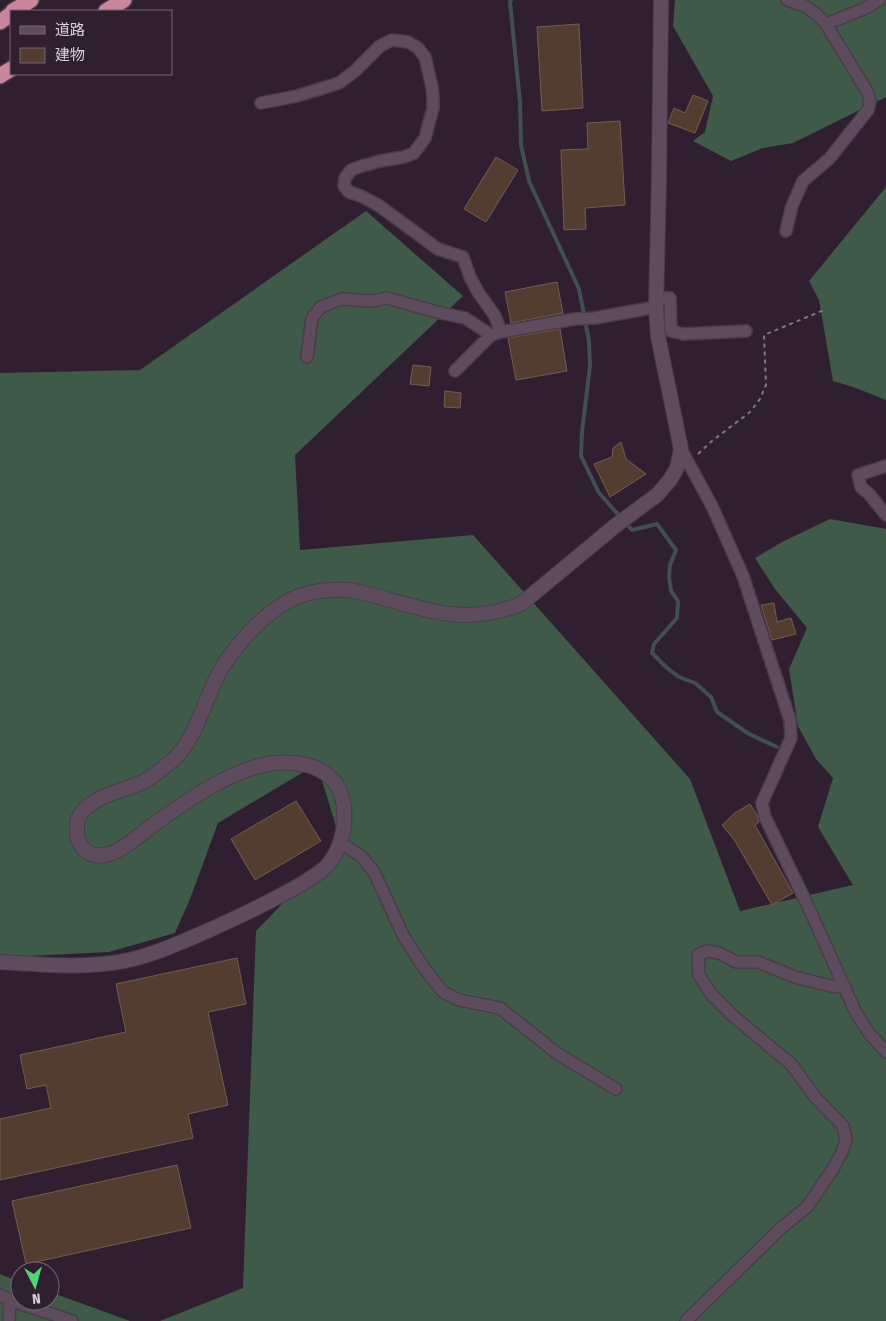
<svg xmlns="http://www.w3.org/2000/svg" width="886" height="1321" font-family="'Fira Sans Condensed','Noto Sans JP',sans-serif">
<style>
.forest{fill:#3f5a48}
.lines{fill:none;stroke-linecap:round;stroke-linejoin:round}
.stream{stroke:#414e54;stroke-width:4}
.building{fill:#533d30;stroke:#745d4f}
.minor-casing{stroke:#4a3c4a;stroke-width:14}
.tertiary-casing{stroke:#4a3c4a;stroke-width:16}
.motorway-casing{stroke:#4a3c4a;stroke-width:18}
.path{stroke:#837583;stroke-width:2;stroke-dasharray:4 4;stroke-linecap:butt}
.minor{stroke:#5e4c5e;stroke-width:11}
.tertiary{stroke:#5e4c5e;stroke-width:14}
.motorway{stroke:#cb869d;stroke-width:15}
</style>
<rect width="100%" height="100%" fill="#301f30"/>
<path class="forest" d="M675,0h211v97l-93,46 -30,5 -32,13 -38,-20 12,-9 8,-36 -40,-70z
M886,187v213l-30,-12 -23,-7 -14,-81 -10,-19z
M366,211l97,85 -168,159 5,95 173,-15 217,244 50,132 113,-26 -35,-58 15,-49 -17,-19 -18,-33 -9,-57 18,-41 -32,-39 -20,-31 27,-16 48,-23 56,10v792h-726l83,-33 13,-357 85,-88 -24,-79 -99,59 -28,76 -15,34 -66,19 -81,4 -28,-1v-582l140,-3z
M0,1274l20,8v19h30v-9l80,29h-130z"/>
<g class="lines">
<path class="stream" d="M511,0l-1,2 10,100 1,43 8,36 50,108 10,52 1,25 -8,66 -1,24 18,37 33,37 25,-6 19,26 -6,15 -1,12 2,14 7,10 -1,17 -23,26 -2,9 15,15 12,9 16,6 16,14 6,15 32,22 28,13"/>
</g>
<path class="building" d="M579,24l4,84 -41,3 -5,-84z
M693,95l15,6 -13,32 -27,-10 6,-15 11,5z
M620,121l5,84 -40,3 1,21 -22,1 -3,-80 27,-1 -1,-26z
M496,157l22,13 -32,52 -22,-13z
M557,282l6,31 -52,10 -6,-31z
M560,329l7,42 -51,9 -8,-42z
M413,365l18,2 -2,19 -19,-2z
M445,391l16,2 -1,15 -16,-1z
M621,442l5,17 20,15 -36,23 -16,-33 18,-7 1,-9z
M774,603l3,19 14,-4 5,16 -24,6 -11,-35z
M296,801l25,40 -66,39 -24,-41z
M750,804l7,11 2,7 -4,3 38,68 -21,12 -37,-64 -13,-16 13,-12z
M237,958l9,46 -38,8 20,93 -40,9 5,24 -193,42v-61l51,-11 -5,-23 -19,4 -7,-34 106,-23 -10,-48z
M177,1165l14,63 -165,36 -14,-63z"/>
<g class="lines">
<g class="minor-casing">
<path id="minor" d="M826,24l40,-16 13,-8
M261,103l36,-7 42,-13 16,-12 25,-25 12,-6 16,2 10,6 7,9 7,30 1,11v10l-8,30 -11,15 -10,4 -24,4 -18,5 -11,4 -6,8 -1,8 5,6 12,4 17,9 60,44 25,8 7,20 8,15 17,24 6,16
M786,231l6,-25 11,-25 26,-22 39,-49 2,-8 -2,-9 -42,-69 -10,-10 -11,-8 -18,-6
M656,298h14l1,33 12,3 63,-3
M307,357l5,-39 9,-11 20,-8 31,2 15,-3 54,15 24,5 26,17
M455,371l36,-36 10,-3 74,-13 20,-1 61,-11
M681,449l31,57 31,70 47,144 1,18 -29,65 3,14 42,87 49,109 13,20 17,19
M886,466l-28,9 3,12 8,7 17,21
M341,843l20,13 13,16 30,65 20,31 19,24 16,8 41,8 58,46 58,35
M0,1295l10,5 62,21
M9,1321l1,-21
M686,1321l95,-93 26,-21 26,-38 9,-17 4,-12 -3,-14 -27,-28 -25,-34 -58,-48 -22,-22 -12,-19 -1,-20 9,-4 12,2 17,9h22l37,15 36,9 14,1"/>
</g>
<g class="tertiary-casing">
<path id="tertiary" d="M0,962c37,2 74,6 112,1 32,-4 63,-18 93,-31 22,-10 44,-20 65,-31 18,-9 35,-18 51,-30 25,-18 33,-73 9,-94 -14,-13 -37,-16 -56,-14 -41,5 -88,38 -121,62 -14,10 -28,24 -44,29 -17,5 -31,-4 -32,-22 0,-2 0,-11 1,-13 9,-23 47,-28 67,-38 10,-6 23,-17 31,-24 20,-20 29,-57 42,-82 9,-18 30,-43 45,-56 22,-19 42,-29 71,-29 7,0 14,-1 20,1 32,6 63,19 96,23 24,3 48,-1 71,-10l94,-78 42,-31 13,-15 7,-12 4,-19 -23,-113 -2,-29 3,-130 2,-177"/>
</g>
<g class="motorway-casing">
<path id="motorway" d="M13,11l18,-11
M106,11l18,-11
M0,22l11,-8
M0,76l11,-7"/>
</g>
<path class="path" d="M698,454l14,-13 38,-29 10,-13 6,-14 -2,-50 60,-25"/>
<use href="#minor" class="minor"/>
<use href="#tertiary" class="tertiary"/>
<use href="#motorway" class="motorway"/>
</g>
<rect x="10" y="10" width="162" height="65" fill="#301f30" stroke="#746574"/>
<rect x="20" y="26" width="25" height="8" fill="#5e4c5e" stroke="#746574"/>
<text x="55" y="35" font-size="15" fill="#dacfda">道路</text>
<rect x="20" y="48" width="25" height="15" fill="#533d30" stroke="#746574"/>
<text x="55" y="60" font-size="15" fill="#dacfda">建物</text>
<g transform="translate(35 1286) rotate(174)"><circle r="24" fill="#301f30" stroke="#746574"/>
<path d="M0-4L9 19L0 12L-9 19Z" fill="#52d673"/>
<text y="-8" font-size="14" font-weight="bold" text-anchor="middle" fill="#dacfda">N</text>
</g>
</svg>
